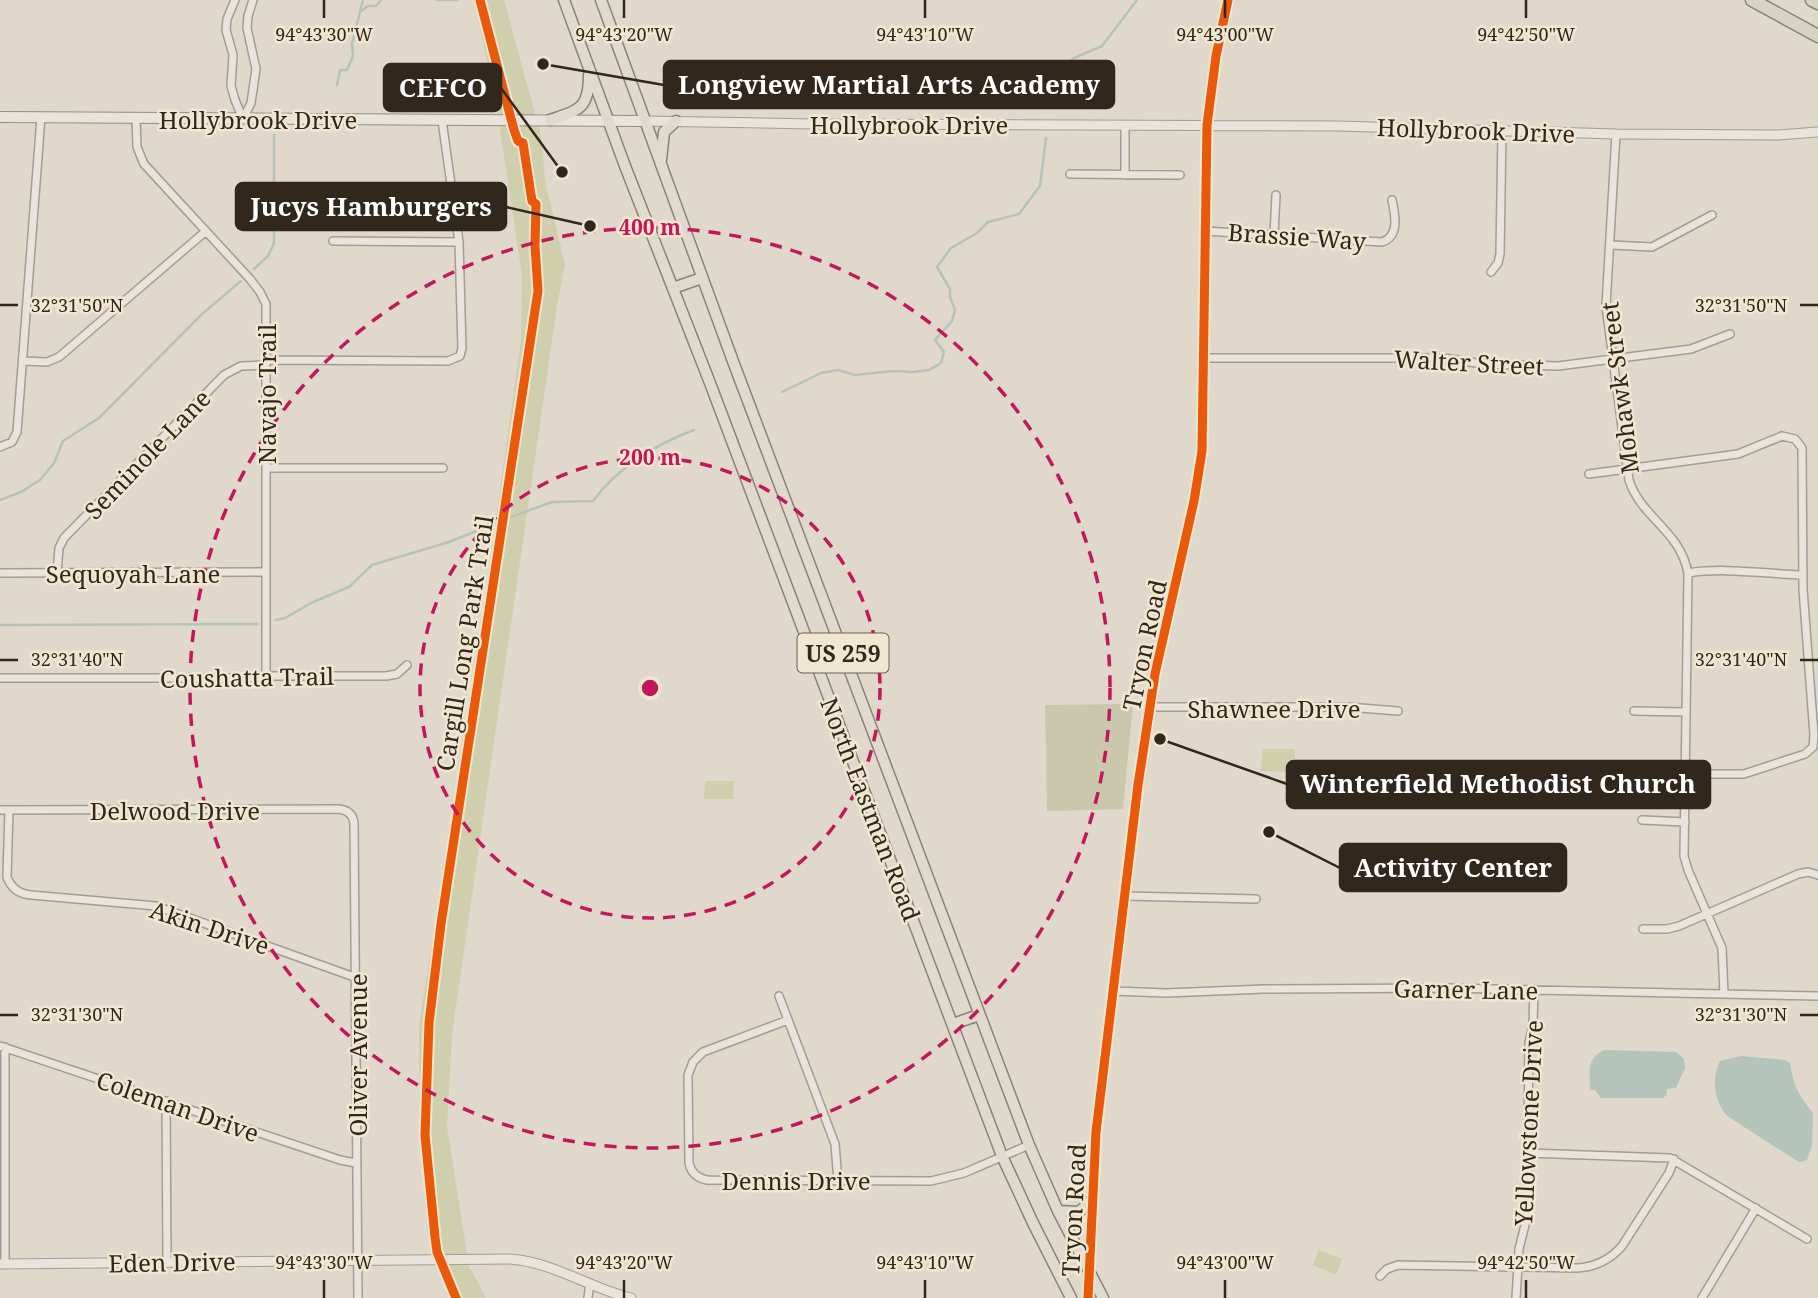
<svg xmlns="http://www.w3.org/2000/svg" width="1818" height="1298" font-family="'Noto Serif',serif">
<style>
.green{fill:#cfcead}
.cemetery{fill:#c9c8ad}
.water{fill:#b5c4bb}
.lines{fill:none;stroke-linecap:round;stroke-linejoin:round}
.stream{stroke:#b5c4bb;stroke-width:2.5}
.minor-casing{stroke:#a59d93;stroke-width:10}
.tertiary-casing{stroke:#a59d93;stroke-width:11}
.secondary-casing{stroke:#948d84;stroke-width:12}
.primary-casing{stroke:#8a837a;stroke-width:13}
.trunk-casing{stroke:#8a837a;stroke-width:15}
.minor{stroke:#e8e4db;stroke-width:7}
.tertiary{stroke:#e8e4db;stroke-width:9}
.secondary{stroke:#e8e4db;stroke-width:10}
.primary{stroke:#dfdacd;stroke-width:10}
.trunk{stroke:#d9d2c4;stroke-width:12}
.cycleway-casing{stroke:#f1e7d0;stroke-width:13}
.cycleway{stroke:#e8590c;stroke-width:9}
.ticks{fill:none;stroke:#32271d;stroke-width:2.5}
.ring{fill:none;stroke:#c2185b;stroke-width:3.5;stroke-dasharray:12 9}
.labels{text-anchor:middle;dominant-baseline:central;stroke-width:5;stroke-linejoin:round;paint-order:stroke}
.shield{fill:#f1e7d0;stroke:#6b6153;stroke-width:2}
.shield-label{font-size:23px;font-weight:bold;fill:#32271d}
.street-label{font-size:24px;fill:#32271d;stroke:#f1e7d0}
.ticks-label{font-size:18px;text-anchor:middle;fill:#32271d;stroke:#f1e7d0;stroke-width:5;stroke-linejoin:round;paint-order:stroke}
.centre{fill:#c2185b;stroke:#f1e7d0;stroke-width:3.5}
.ring-label{font-size:21px;text-anchor:middle;font-weight:bold;fill:#c2185b;stroke:#f1e7d0;stroke-width:5;stroke-linejoin:round;paint-order:stroke}
.leader{fill:none;stroke:#32271d;stroke-width:2.5}
.callout-dot{fill:#32271d;stroke:#f1e7d0;stroke-width:2.5}
.callout{fill:#32271d;stroke:#32271d;stroke-width:2.5}
.callout-label{font-size:26px;text-anchor:middle;font-weight:bold;fill:#fff}
</style>
<rect width="100%" height="100%" fill="#e0d8ca"/>
<path class="green" d="M474,0h30l37,136 4,44 20,85 -8,40 -105,729 -5,93 22,139 17,32h-36l-23,-69 -7,-99 -1,-104 64,-415 38,-271 1,-64 -26,-175z
M1263,749h32l-1,23 -34,-1z
M705,781h29l-1,18h-29z
M1319,1250l23,9 -6,16 -23,-10z"/>
<path class="cemetery" d="M1133,704l-10,105 -76,2 -2,-106z"/>
<path class="water" d="M1605,1050l71,2 8,7 1,9 -9,20 -9,1 -1,7 -4,2h-61l-6,-8h-5c0,-18 -4,-33 15,-40z
M1741,1056l44,4 5,3c4,24 8,31 23,50l-1,32 -5,15 -8,2 -8,-5 -64,-41c-13,-16 -16,-36 -7,-55z"/>
<g class="lines">
<path class="stream" d="M437,0h21
M361,11l7,-5h8l5,-6
M337,85l3,-15h7l6,-14 -1,-12 11,-44
M1043,103l8,-25 23,-20 28,-12 35,-46
M254,269l14,-13 6,-13v-108
M782,392l39,-19 17,-3 17,5 38,-4 19,1 17,-2 12,-7 3,-11 -9,-12 17,-19 3,-11 -5,-13v-8l-13,-22 14,-19 26,-15 11,-11 31,-8 21,-28 6,-48
M0,500l21,-8 19,-12 14,-17 9,-22 36,-23 103,-104 39,-33
M508,518l44,-16 41,-1c24,-33 63,-57 101,-71
M276,620l9,-2 28,-16 36,-15 23,-22 77,-23 50,-20
M0,625l258,-1"/>
<g class="minor-casing">
<path id="minor" d="M235,0l-8,19 -1,11 7,25 -2,31 4,14 8,19 8,-16 5,-34 -9,-41 1,-12 5,-16
M136,118l1,29 7,17 106,115 10,13 6,12v372
M1125,125v50
M1616,134l-10,172 23,174c12,38 51,50 59,93l-4,283 4,14 34,78 2,46
M1070,174l110,1
M1205,231l177,11c18,-6 13,-27 10,-42
M1274,235l2,-40
M333,241l126,1
M1611,245l41,2 60,-32
M1491,272l7,-9 2,-9 2,-122
M1204,358h239l40,6 75,2 133,-17 39,-15
M266,360l182,1 12,-5 2,-8 -3,-106 -17,-122
M23,361l24,1 12,-5 147,-126
M0,447l12,-5 5,-10 24,-315
M266,468h177
M1589,474l149,-20 44,-18 13,3 7,9 1,141 11,146 -1,12 -8,7 -61,20h-58
M0,573l266,-1
M57,573l2,-25 5,-10 160,-163 17,-9 25,-1
M1688,573c38,-6 76,1 115,2
M0,678h248l18,-2h120l11,-2 10,-9
M1150,707h198l50,4
M1634,711l52,1
M0,810l339,-1c9,1 14,6 15,14l4,475
M9,810l-2,67c4,11 12,17 24,18l125,11 201,72
M1642,820l43,2
M1125,896l131,3
M1643,929h24l12,-3 119,-52 10,-2 10,3
M1113,991l53,2 98,-4 184,-1 370,8
M779,996l56,148 3,37
M788,1020l-85,32 -10,10 -5,13 1,88c2,10 8,15 18,17l224,1 33,-8 65,-28
M0,1046l340,114 16,3
M5,1047v217
M166,1101l1,161
M1528,1153l142,5 137,81
M1380,1276l7,-7 11,-4 179,3c18,-1 33,-8 45,-22l47,-73 5,-14
M588,1298l2,-15
M1516,1298l3,-49 8,-32 2,-174 4,-18 1,-36
M1702,1298l54,-90"/>
</g>
<g class="tertiary-casing">
<path id="tertiary" d="M644,121l170,3 523,2 279,8 162,1 40,-3
M0,1264l510,-5c47,4 78,29 121,39
M1088,1298l8,-166 42,-347 17,-111 39,-173 8,-50 5,-326 9,-69 12,-56"/>
</g>
<g class="secondary-casing">
<path id="secondary" d="M0,117l644,4"/>
</g>
<g class="primary-casing">
<path id="primary" d="M564,0l61,166 85,217 292,773 31,67 38,75
M601,0l133,364 295,781 29,66 45,87
M550,120c29,-10 39,-11 39,-45
M661,160l3,-28 12,-11
M673,288l29,-10
M817,664l26,-10
M953,1024l26,-9
M1058,1211l21,1 13,-12"/>
</g>
<g class="trunk-casing">
<path id="trunk" d="M1752,0l66,36
M1812,0l6,3"/>
</g>
<use href="#minor" class="minor"/>
<use href="#tertiary" class="tertiary"/>
<use href="#secondary" class="secondary"/>
<use href="#primary" class="primary"/>
<use href="#trunk" class="trunk"/>
<g class="cycleway-casing">
<path id="cycleway" d="M456,1298l-19,-46 -2,-15 -10,-102 4,-112 12,-99 97,-633 -3,-45 1,-42 -4,-3 -9,-58 -5,-2 -4,-11 -34,-130
M1088,1298l8,-166 42,-347 17,-111 39,-173 8,-50 5,-326 9,-69 12,-56"/>
</g>
<use href="#cycleway" class="cycleway"/>
</g>
<path class="ticks" d="M324,0v18M624,0v18M925,0v18M1225,0v18M1526,0v18M0,305h18M1800,305h18M0,660h18M1800,660h18M0,1015h18M1800,1015h18M324,1280v18M624,1280v18M925,1280v18M1225,1280v18M1526,1280v18"/>
<g class="ring">
<circle cx="650" cy="688" r="230"/>
<circle cx="650" cy="688" r="460"/>
</g>
<g class="labels">
<rect class="shield" x="797.5" y="633.5" width="91" height="39" rx="5"/>
<g class="shield-label">
<text x="843" y="653">US 259</text>
</g>
<g class="street-label">
<text x="258" y="119">Hollybrook Drive</text>
<text x="909" y="124">Hollybrook Drive</text>
<text transform="translate(1476 130) rotate(2)">Hollybrook Drive</text>
<text transform="translate(1297 236) rotate(4)">Brassie Way</text>
<text transform="translate(1469 362) rotate(3)">Walter Street</text>
<text transform="translate(1619 388) rotate(-97)">Mohawk Street</text>
<text transform="translate(266 394) rotate(-90)">Navajo Trail</text>
<text transform="translate(147 454) rotate(-46)">Seminole Lane</text>
<text x="133" y="573">Sequoyah Lane</text>
<text transform="translate(464 643) rotate(-81)">Cargill Long Park Trail</text>
<text transform="translate(1144 645) rotate(-78)">Tryon Road</text>
<text transform="translate(247 677) rotate(-1)">Coushatta Trail</text>
<text x="1274" y="708">Shawnee Drive</text>
<text transform="translate(871 809) rotate(69)">North Eastman Road</text>
<text x="175" y="810">Delwood Drive</text>
<text transform="translate(210 927) rotate(18)">Akin Drive</text>
<text transform="translate(1466 989) rotate(1)">Garner Lane</text>
<text transform="translate(357 1055) rotate(-90)">Oliver Avenue</text>
<text transform="translate(178 1106) rotate(19)">Coleman Drive</text>
<text transform="translate(1528 1123) rotate(-87)">Yellowstone Drive</text>
<text x="796" y="1180">Dennis Drive</text>
<text transform="translate(1073 1210) rotate(-87)">Tryon Road</text>
<text transform="translate(172 1262) rotate(-1)">Eden Drive</text>
</g>
</g>
<g class="ticks-label">
<text x="324" y="41">94°43'30"W</text>
<text x="624" y="41">94°43'20"W</text>
<text x="925" y="41">94°43'10"W</text>
<text x="1225" y="41">94°43'00"W</text>
<text x="1526" y="41">94°42'50"W</text>
<text x="77" y="312">32°31'50"N</text>
<text x="1741" y="312">32°31'50"N</text>
<text x="77" y="666">32°31'40"N</text>
<text x="1741" y="666">32°31'40"N</text>
<text x="77" y="1021">32°31'30"N</text>
<text x="1741" y="1021">32°31'30"N</text>
<text x="324" y="1269">94°43'30"W</text>
<text x="624" y="1269">94°43'20"W</text>
<text x="925" y="1269">94°43'10"W</text>
<text x="1225" y="1269">94°43'00"W</text>
<text x="1526" y="1269">94°42'50"W</text>
</g>
<circle cx="650" cy="688" r="10" class="centre"/>
<g class="ring-label">
<text x="650" y="235">400 m</text>
<text x="650" y="465">200 m</text>
</g>
<path class="leader" d="M543 64L664 85M562 172L501 88M590 226L506 207M1160 739L1287 784M1269 832L1340 868"/>
<g class="callout-dot">
<circle cx="543" cy="64" r="7"/>
<circle cx="562" cy="172" r="7"/>
<circle cx="590" cy="226" r="7"/>
<circle cx="1160" cy="739" r="7"/>
<circle cx="1269" cy="832" r="7"/>
</g>
<g class="callout">
<rect x="664" y="61" width="450" height="47" rx="7"/>
<rect x="384" y="64" width="117" height="47" rx="7"/>
<rect x="236" y="183" width="270" height="47" rx="7"/>
<rect x="1287" y="761" width="423" height="47" rx="7"/>
<rect x="1340" y="844" width="226" height="47" rx="7"/>
</g>
<g class="callout-label">
<text x="889" y="94">Longview Martial Arts Academy</text>
<text x="443" y="97">CEFCO</text>
<text x="371" y="216">Jucys Hamburgers</text>
<text x="1498" y="793">Winterfield Methodist Church</text>
<text x="1453" y="877">Activity Center</text>
</g>
</svg>
